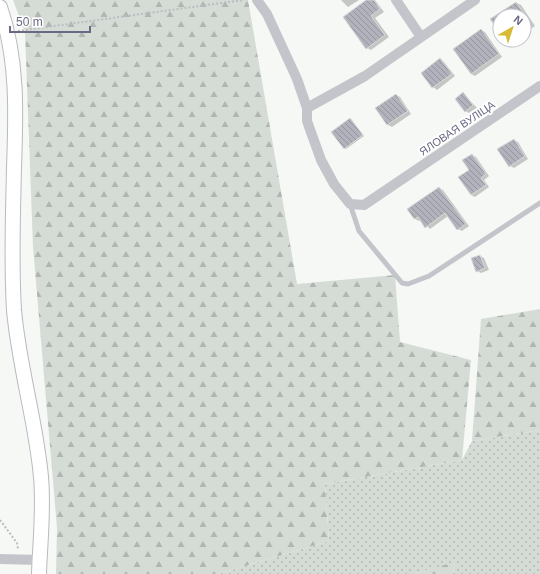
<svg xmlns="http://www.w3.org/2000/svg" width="540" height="574" font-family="Helvetica,sans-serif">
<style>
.grass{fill:url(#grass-dots)}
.forest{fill:url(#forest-firs)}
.shadow{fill:#0003}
.building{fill:url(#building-back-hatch);stroke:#d8d9d8}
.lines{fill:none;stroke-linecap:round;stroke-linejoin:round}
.secondary-casing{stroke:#b9b9c1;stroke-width:16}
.path{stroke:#bcbcc1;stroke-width:2;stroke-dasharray:2 2;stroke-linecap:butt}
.lane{stroke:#c4c4cb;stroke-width:5}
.street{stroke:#c4c4cb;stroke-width:10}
.secondary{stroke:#fff;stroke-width:14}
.labels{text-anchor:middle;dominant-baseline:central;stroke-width:4;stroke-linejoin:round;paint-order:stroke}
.street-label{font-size:11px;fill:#6a6984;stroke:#fff}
</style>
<defs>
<pattern id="grass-dots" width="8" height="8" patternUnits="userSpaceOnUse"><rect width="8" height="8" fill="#d5dcd6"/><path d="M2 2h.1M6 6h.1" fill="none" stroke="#b1b6b3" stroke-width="1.8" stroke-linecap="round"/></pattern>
<pattern id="forest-firs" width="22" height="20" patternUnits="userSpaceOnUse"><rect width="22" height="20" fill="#d5dcd6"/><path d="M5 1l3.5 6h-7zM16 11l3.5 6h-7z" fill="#b1b6b3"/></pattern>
<pattern id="building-back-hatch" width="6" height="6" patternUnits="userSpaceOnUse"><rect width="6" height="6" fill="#b1b2bc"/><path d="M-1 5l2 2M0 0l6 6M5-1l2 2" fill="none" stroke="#94959e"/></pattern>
</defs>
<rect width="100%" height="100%" fill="#f6f8f5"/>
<path class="grass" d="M540,430v144h-87l2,-11 -43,11h-194l111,-33 -4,-57 137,-24 10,-19z"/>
<path class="forest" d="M13,0h235l49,284 98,-9 5,67 71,18 -9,100 -137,24 4,57 -111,33h-162l1,-46 -24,-281 -8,-215z
M540,309v121l-68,11 9,-122z
M455,562l-2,12h-41z"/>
<path class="shadow" d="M341,0h18l-11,7z
M368,0h7l9,12 -9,6 14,19 -18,13 -4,-2z
M517,3l4,2 14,21 -11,7v-17h-24v16l-8,-12z
M481,30l4,2 17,25 -27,19 -4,-2z
M506,40h8l-4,3z
M440,59l4,3 11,14 -18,14 -4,-3z
M463,93l14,15 -8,5 -4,-2z
M396,95l4,2 11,17 -19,13 -4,-2 -12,-17z
M352,121l12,15 -18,13 -1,-1z
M514,140l4,2 10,17 -14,9 -4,-2z
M472,155l4,2 13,19 -5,4 5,7 -14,10 -4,-2 -12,-17 11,-8z
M439,188l4,2 26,36 -7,5 -4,-2 -10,-13 -18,13 -9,-9 -2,1 -4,-2 -6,-9z
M480,256l4,2 5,12 -8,3 -4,-2z"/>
<path class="building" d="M366,0h8l6,9 -9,7 14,19 -19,14 -23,-32z
M516,2l15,22 -7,5v-13h-24v17l-10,-14z
M481,29l18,25 -28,20 -18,-25z
M440,58l12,16 -20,14 -11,-15z
M463,92l10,13 -8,7 -10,-13z
M396,94l12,17 -21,14 -12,-17z
M350,118l13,17 -19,14 -13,-17z
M514,139l11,17 -16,11 -12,-18z
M472,154l14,20 -5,4 5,7 -15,10 -13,-18 11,-7 -7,-10z
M439,187l27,37 -9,6 -12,-17 -20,15 -7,-11 -4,2 -7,-10z
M480,255l5,13 -9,4 -5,-14z"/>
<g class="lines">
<g class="secondary-casing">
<path id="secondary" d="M0,7c18,52 16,107 14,161 -1,48 -3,95 0,142 5,57 22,111 27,167 3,33 -1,65 -2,97"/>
</g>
<path class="path" d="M18,31l225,-31
M0,520l17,23 1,6"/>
<path class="lane" d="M350,204l9,27 43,52 6,1 21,-8 111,-73"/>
<path class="street" d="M257,0l10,14 30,65 10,29v13l14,39 13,24 16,20 14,1 176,-119
M396,0l25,37
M307,108l58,-32 110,-76
M0,559l40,1"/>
<use href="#secondary" class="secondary"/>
</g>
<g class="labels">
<g class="street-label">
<text transform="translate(457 128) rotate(-34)">ЯЛОВАЯ ВУЛІЦА</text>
</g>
</g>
<g transform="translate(512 28) rotate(39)"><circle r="19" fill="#ffffff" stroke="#c3c3ce"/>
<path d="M0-3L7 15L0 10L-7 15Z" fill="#d7bb36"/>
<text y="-6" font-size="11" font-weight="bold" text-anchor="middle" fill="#6a6984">N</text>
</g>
<path d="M10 26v6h80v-6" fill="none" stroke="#6a6984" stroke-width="2"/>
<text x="16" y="26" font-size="12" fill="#6a6984" stroke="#ffffff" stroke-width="3" paint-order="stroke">50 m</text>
</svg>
